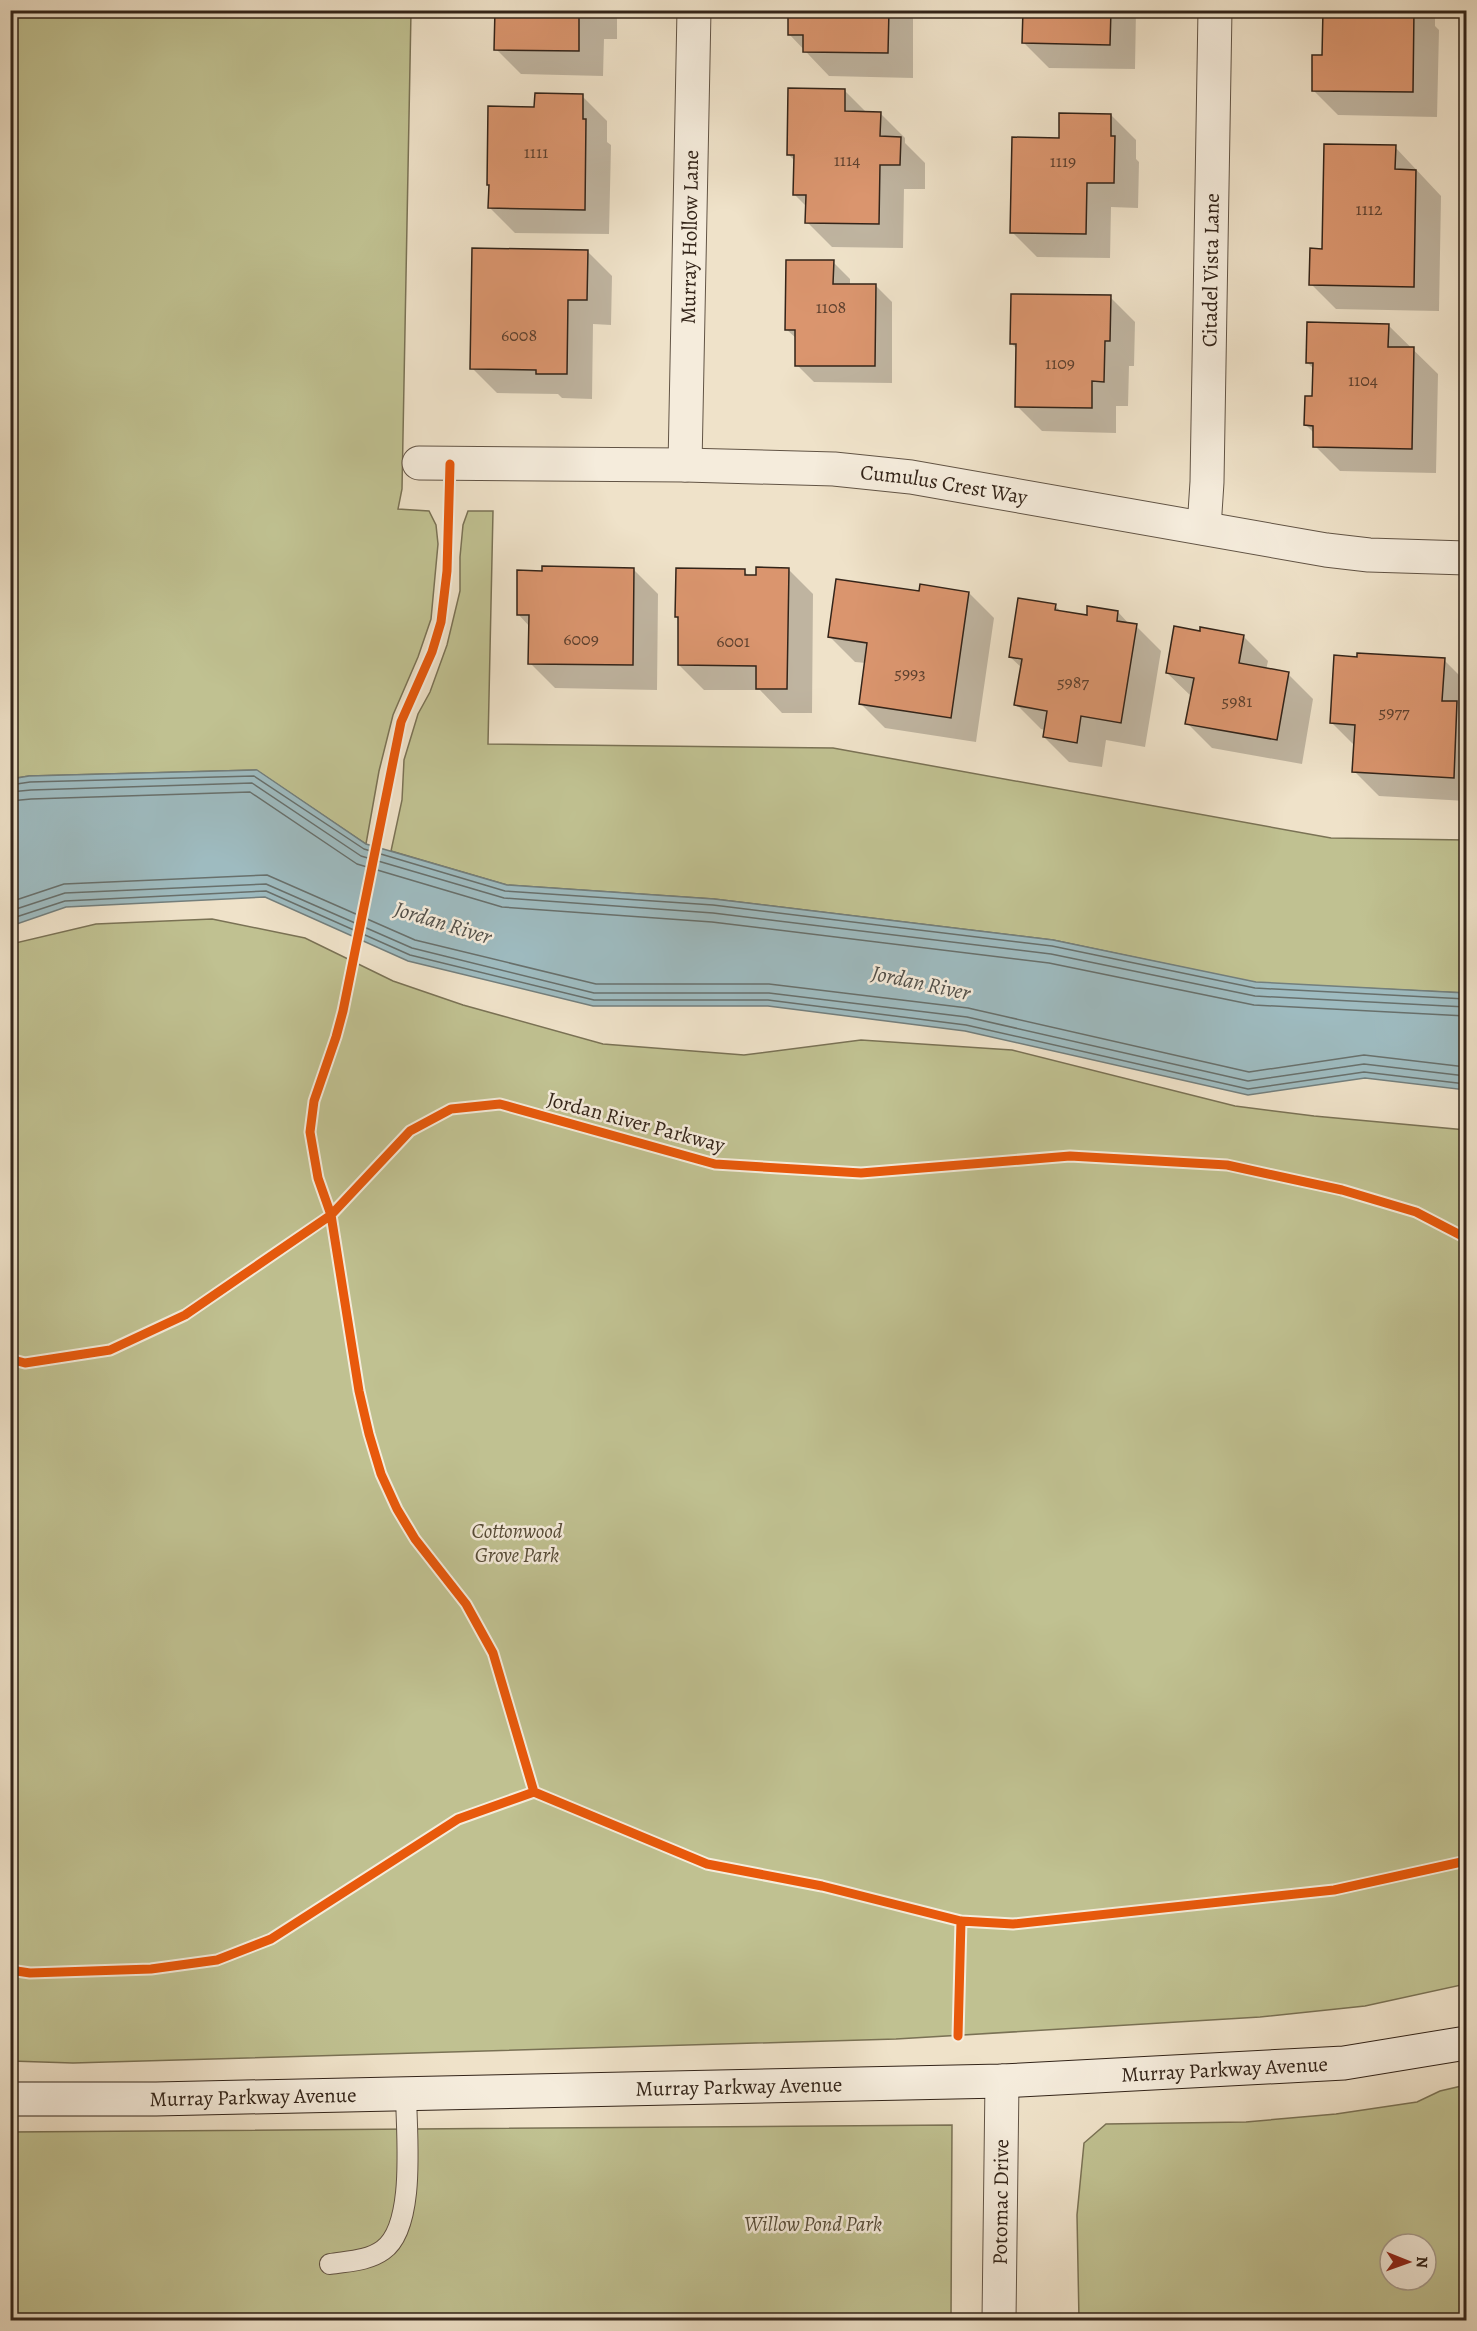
<svg xmlns="http://www.w3.org/2000/svg" width="1477" height="2331" font-family="Alegreya,serif">
<style>
.green{fill:#c0c191;stroke:#7a7255;stroke-width:1.5;fill-rule:evenodd}
.water{fill:#9ebbc0;stroke:#737f7d;stroke-width:1.5}
.shadow{fill:#0003}
.lines{fill:none;stroke-linecap:round;stroke-linejoin:round}
.shore{stroke:#68706c;stroke-width:1.5}
.building{fill:#da956e;stroke:#332419;stroke-width:1.5}
.lane-casing{stroke:#625445;stroke-width:22}
.street-casing{stroke:#625445;stroke-width:35}
.secondary-casing{stroke:#332419;stroke-width:35}
.lane{stroke:#f5ecdc;stroke-width:20}
.street{stroke:#f5ecdc;stroke-width:33}
.secondary{stroke:#f5ecdc;stroke-width:33}
.cycleway-casing{stroke:#f5ecdc;stroke-width:13}
.cycleway{stroke:#e8590c;stroke-width:9}
.labels{text-anchor:middle;dominant-baseline:central;stroke-width:5;stroke-linejoin:round;paint-order:stroke}
.number-label{font-size:18px;fill:#5d402e}
.street-label{font-size:21px;fill:#332419;stroke:#f5ecdc}
.park-label{font-size:21px;font-style:italic;fill:#564b37;stroke:#f5ecdc}
.water-label{font-size:22px;font-style:italic;fill:#53514b;stroke:#f5ecdc}
</style>
<rect width="100%" height="100%" fill="#efe2c9"/>
<filter id="stains"><feTurbulence type="fractalNoise" baseFrequency=".00333" numOctaves="4"/><feColorMatrix values="0 0 0 0 .2 0 0 0 0 .09 0 0 0 0 .02 0 0 0 .5 -.17"/></filter>
<radialGradient id="worn" r=".72"><stop offset=".6" stop-color="#630" stop-opacity="0"/><stop offset="1" stop-color="#630" stop-opacity=".3"/></radialGradient>
<path class="green" d="M10,11h401l-9,478 -4,20 31,2 7,14 2,19 -7,75 -13,38 -25,58 -14,56 -13,73 -110,-74 -227,6 -18,3z
M468,511h25l-5,233 345,4 498,90 135,2v153l-210,-10 -203,-43 -339,-41 -207,-14 -116,-34 11,-51 2,-40 14,-46 12,-22 17,-47 13,-54v-34l3,-32z
M212,919l93,19 88,43 70,24 140,39 141,11 117,-15 151,10 223,56 79,10 152,14v854l-101,22 -105,11 -364,22 -823,24 -62,-2v-1117l85,-20z
M1466,2085v235h-387l-2,-105 7,-72 22,-19 140,-2 90,-8 81,-12 23,-11zM1390,2244h36v36h-36z
M952,2125l-1,195h-940l-1,-188z"/>
<path class="water" d="M257,770l109,74 141,41 207,14 339,41 203,42 210,11v97l-101,-12 -117,17 -283,-64 -197,-25h-175l-185,-45 -143,-64 -199,10 -55,19v-147l18,-3z"/>
<path class="shadow" d="M497,10h120v29h-13l-1,37 -82,-2 -25,-25z
M790,10h123v68l-84,-2 -40,-42z
M1024,10h112l-1,59 -86,-1 -25,-25z
M1324,10h111v16l4,4 -2,87 -99,-2 -25,-25 11,-33z
M844,90l23,23h13l25,25v5l20,20v26h-21l-1,59 -71,-1 -25,-25v-15l-12,-12v-34l-6,-6z
M582,96l25,25v21l4,3 -2,89 -94,-1 -25,-25v-22l-2,-2 48,-75z
M1111,115l25,25v19l3,3 -1,46 -27,-1 -1,51 -73,-1 -25,-25 48,-92z
M1395,147l46,49 -2,115 -103,-2 -25,-25 13,-34z
M587,251l25,25 -1,49 -18,-1 -1,75 -30,-1 -4,-4 -61,-1 -25,-25z
M833,262l17,17v6l26,1 16,16v81l-78,-1 -17,-17v-26l-11,-10z
M1110,297l25,25 -1,44h-5l-1,40h-12v27l-74,-2 -25,-25 1,-56 -7,-7z
M1388,325l50,49 -2,99 -96,-2 -25,-25v-12l-10,-10 9,-27v-28l-6,-6z
M633,569l25,25 -1,96 -102,-2 -25,-25v-36l-12,-13z
M788,569l25,25 -1,119h-30l-22,-23h-56l-25,-25v-45l-3,-3 68,-46 6,6z
M921,593h48l25,25 -18,124 -91,-14 -25,-25 6,-40 -11,-1 -25,-25z
M1055,606l8,7 25,4 30,-5 12,13 6,1 25,25 -16,96 -39,-7 -4,27 -33,-5 -25,-25 1,-7 -4,-1 -25,-25 6,-36 -12,-11z
M1243,636l25,25 -2,9 22,4 25,25 -11,65 -90,-16 -25,-25 5,-26 -25,-24z
M1444,660l22,22v119l-87,-5 -25,-25 1,-25 -23,-23z"/>
<g class="lines">
<path class="shore" d="M10,785l20,-3 224,-6 110,73 141,42 208,14 339,41 203,42 211,11
M10,792l21,-2 221,-7 109,73 143,42 209,15 338,41 204,42 211,11
M10,801l21,-2 219,-7 107,72 145,43 210,15 337,41 205,42 212,11
M10,902l54,-18 203,-9 148,65 181,44h173l199,24 281,64 115,-17 102,12
M10,911l55,-18 201,-9 146,64 182,45h175l198,24 281,64 116,-17 102,12
M10,919l55,-18 201,-10 144,64 184,45h174l198,25 282,64 116,-17 102,12"/>
</g>
<path class="building" d="M495,10h98v5l-14,-1v37l-85,-1z
M788,10h101l-1,43 -85,-1v-17h-15z
M1023,10h88l-1,35 -88,-2z
M1323,10h91l-1,82 -101,-1v-36h10z
M788,88l57,1v22l36,1 -1,24 21,1 -1,28h-20l-1,59 -74,-1 1,-28h-13l1,-40h-7z
M535,93l48,1v25h3l-1,91 -97,-2 1,-23h-2l1,-79 46,1z
M1059,113l52,1v22h4l-1,47h-27l-1,51 -76,-1 2,-96 47,1z
M1324,144l72,1 -1,24 21,1 -2,117 -105,-2 1,-37 12,1z
M472,248l116,2 -1,50h-19l-1,74h-31v-4l-66,-1z
M786,260h48l-1,24h43l-1,82h-80v-36h-10z
M1011,294l100,1 -1,46h-5l-1,41 -12,-1v27l-77,-1 1,-63h-6z
M1307,322l82,2 -1,23h26l-2,102 -99,-2v-21l-9,-1 1,-29h7l1,-33h-7z
M542,566l92,2 -1,97 -105,-1 1,-49h-12v-45l25,1z
M756,567l33,1 -2,121h-31v-23l-78,-1v-48h-3l1,-49 69,1v6h11z
M836,579l83,12 1,-7 49,8 -18,126 -92,-14 8,-61 -39,-6z
M1018,598l38,6 -1,6 32,5v-9l31,5 -1,10 20,3 -16,99 -40,-7 -4,27 -34,-6 4,-26 -33,-6 8,-46 -13,-2z
M1174,626l26,5v-4l44,8 -5,28 50,9 -12,68 -92,-16 9,-46 -28,-5z
M1357,653l88,5 -3,43h15l-3,77 -102,-6 3,-47 -25,-2 4,-68 23,2z"/>
<g class="lines">
<g class="lane-casing">
<path id="lane" d="M330,2264c18,-3 38,-3 53,-14 34,-24 23,-120 23,-158"/>
</g>
<g class="street-casing">
<g id="street">
<path id="s1" d="M419,463l266,2 149,4 77,8 415,73 43,5 97,3"/>
<path id="s2" d="M685,465l9,-455"/>
<path id="s3" d="M1204,528l3,-46 8,-472"/>
<path id="s4" d="M999,2320l3,-239"/>
</g>
</g>
<g class="secondary-casing">
<g id="secondary">
<path id="s5" d="M10,2099h146l846,-18 342,-18 122,-20"/>
</g>
</g>
<use href="#lane" class="lane"/>
<use href="#street" class="street"/>
<use href="#secondary" class="secondary"/>
<g class="cycleway-casing">
<path id="cycleway" d="M450,464l-3,107 -6,51 -9,30 -31,70 -58,289 -7,26 -22,64 -4,31 8,46 13,37 28,176 10,43 12,40 16,35 18,30 51,65 27,49 41,139 173,72 115,22 139,35 52,3 321,-34 132,-29
M10,1359l15,4 85,-13 75,-35 146,-100 79,-84 41,-22 49,-5 215,60 146,9 209,-17 157,9 115,25 74,22 50,26
M10,1970l20,3 121,-4 66,-9 54,-21 187,-120 76,-27
M958,2036l3,-115"/>
</g>
<use href="#cycleway" class="cycleway"/>
</g>
<g class="labels">
<g class="number-label">
<text x="536" y="152">1111</text>
<text x="847" y="160">1114</text>
<text x="1063" y="161">1119</text>
<text x="1369" y="209">1112</text>
<text x="831" y="307">1108</text>
<text x="519" y="335">6008</text>
<text x="1060" y="363">1109</text>
<text x="1363" y="380">1104</text>
<text x="581" y="639">6009</text>
<text x="733" y="641">6001</text>
<text x="910" y="673">5993</text>
<text x="1073" y="682">5987</text>
<text x="1237" y="701">5981</text>
<text x="1394" y="712">5977</text>
</g>
<g class="street-label">
<text stroke="none"><textPath href="#s2" startOffset="228">Murray Hollow Lane</textPath></text>
<text stroke="none"><textPath href="#s3" startOffset="258">Citadel Vista Lane</textPath></text>
<text stroke="none"><textPath href="#s1" startOffset="526">Cumulus Crest Way</textPath></text>
<text transform="translate(636 1122) rotate(15)">Jordan River Parkway</text>
<text stroke="none"><textPath href="#s5" startOffset="1215">Murray Parkway Avenue</textPath></text>
<text stroke="none"><textPath href="#s5" startOffset="729">Murray Parkway Avenue</textPath></text>
<text stroke="none"><textPath href="#s5" startOffset="243">Murray Parkway Avenue</textPath></text>
<text stroke="none"><textPath href="#s4" startOffset="118">Potomac Drive</textPath></text>
</g>
<g class="park-label">
<text x="517" y="1531">Cottonwood<tspan x="517" dy="24">Grove Park</tspan></text>
<text x="813" y="2224">Willow Pond Park</text>
</g>
<g class="water-label">
<text transform="translate(443 923) rotate(17)">Jordan River</text>
<text transform="translate(921 983) rotate(12)">Jordan River</text>
</g>
</g>
<rect width="1477" height="2331" fill="none" stroke="#efe2c9" stroke-width="36"/>
<rect x="12" y="12" width="1453" height="2307" fill="none" stroke="#332419" stroke-width="3"/>
<rect x="18" y="18" width="1441" height="2295" fill="none" stroke="#332419" stroke-width="1.5"/>
<g transform="translate(1408 2262) rotate(91)"><circle r="28" fill="#f5ecdc" stroke="#a79c8e" stroke-width="1.5"/>
<path d="M0-4.5L10 22L0 15L-10 22Z" fill="#8f2418"/>
<text y="-9" font-size="16" font-weight="bold" text-anchor="middle" fill="#332419">N</text>
</g>
<rect width="100%" height="100%" filter="url(#stains)"/>
<rect width="100%" height="100%" fill="url(#worn)"/>
</svg>
